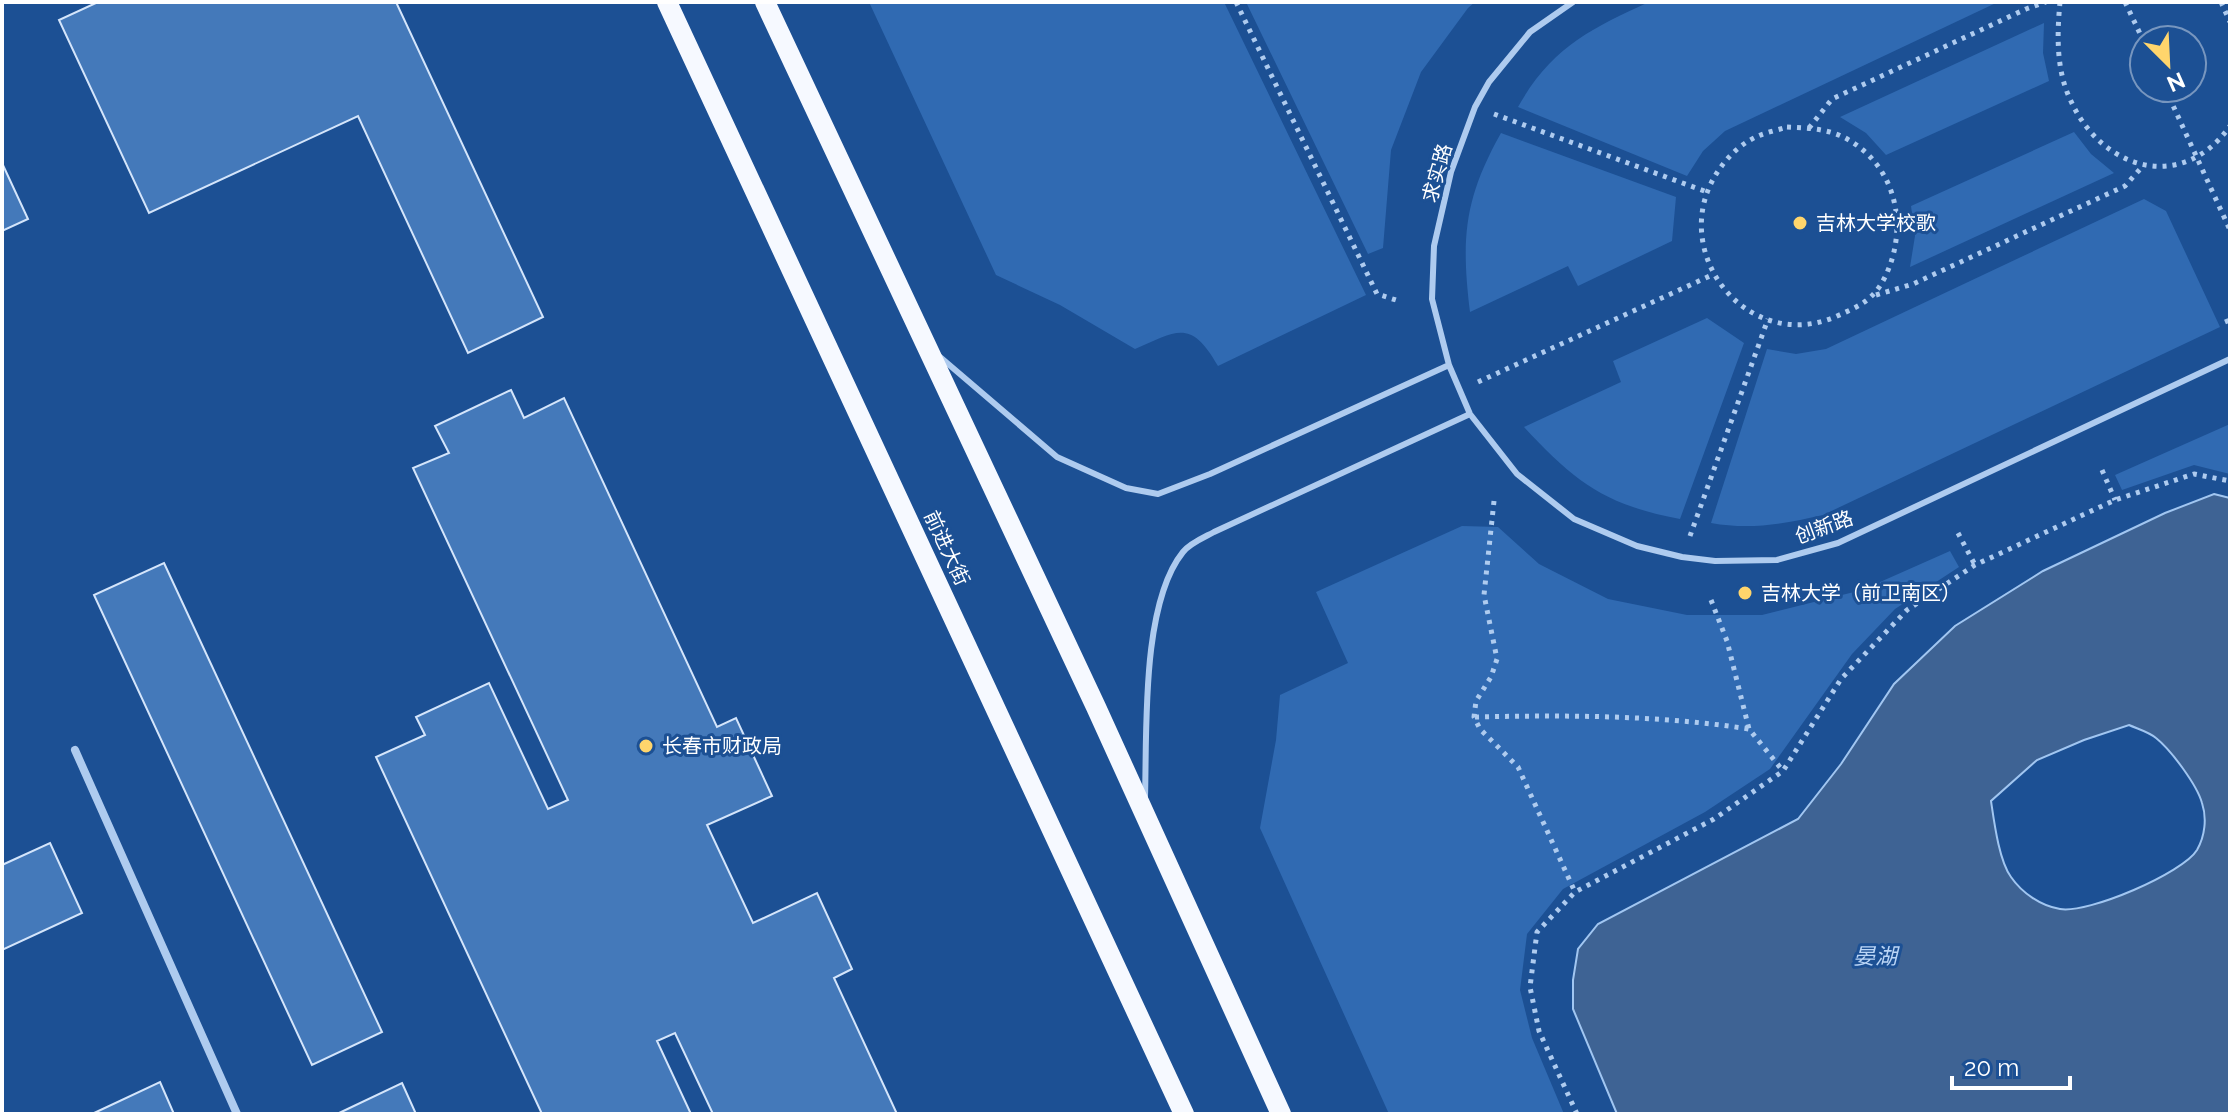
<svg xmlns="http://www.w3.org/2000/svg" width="2232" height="1116" font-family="Raleway,'Noto Sans SC',sans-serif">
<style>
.green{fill:#306ab2}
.water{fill:#3e6394;stroke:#a1c6f1;stroke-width:2;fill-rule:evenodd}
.building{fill:#4479ba;stroke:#d4e5fb;stroke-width:2}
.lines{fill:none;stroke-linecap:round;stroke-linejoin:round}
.path{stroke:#aecbef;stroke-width:5;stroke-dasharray:4 6;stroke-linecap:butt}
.lane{stroke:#aecbef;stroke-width:6}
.street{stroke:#aecbef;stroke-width:8}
.primary{stroke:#f6f9ff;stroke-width:20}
.poi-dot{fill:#ffd56c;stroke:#1c5094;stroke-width:3}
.labels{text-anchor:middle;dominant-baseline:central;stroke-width:6;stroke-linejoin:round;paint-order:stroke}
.street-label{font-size:20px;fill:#fff;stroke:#1c5094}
.poi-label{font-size:20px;fill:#fff;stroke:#1c5094;text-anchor:start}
.water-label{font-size:22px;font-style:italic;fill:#bad5f6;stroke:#1c5094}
</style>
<rect width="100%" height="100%" fill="#1c5094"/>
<path class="green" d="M869,2h355l142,293 -148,71c-27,-47 -40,-36 -83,-17l-75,-44 -64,-30z
M1246,2h229l-7,6 -47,64 -30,78 -8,98 -15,6z
M1649,2h349l-273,129 -22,20 -16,25 -169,-69c33,-59 72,-78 131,-105z
M2044,23l-1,30 6,28 -163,74 -20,-22 -26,-16z
M2074,132l17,22 23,19 -204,94 5,-31 -4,-30z
M1501,133l175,64 -4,44 -94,45 -10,-20 -98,46c-9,-74 -6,-113 31,-179z
M2144,199l22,12 54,116 -397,188c-39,9 -73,15 -112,8l56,-174 29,5 30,-5z
M1707,318l37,25 -64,176c-75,-14 -105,-37 -156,-92l97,-45 -8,-21z
M2230,424v50l-36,-9 -72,25 -7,-15z
M1462,526l36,1 41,37 69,35 79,16h75l100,-25 88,-39 9,16 -64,42 -43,45 -82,115 -65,43 -142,77 -36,45 -7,56 12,48 32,76h-175l-129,-286 16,-88 4,-45 68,-32 -32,-71z"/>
<path class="water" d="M2214,494l16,4v616h-613l-44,-105v-29l5,-31 20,-25 200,-105 43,-55 53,-80 61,-58 88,-55 122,-58zM2129,725c9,4 20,7 27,13 15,12 41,47 46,65 5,15 3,33 -5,47 -14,23 -109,64 -137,59 -19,-3 -38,-16 -49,-32 -12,-16 -17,-56 -20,-76l46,-41 47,-20z"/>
<path class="building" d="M98,2h298l147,315 -75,36 -110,-237 -209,97 -90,-193z
M2,163l26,56 -26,12z
M511,390l13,28 40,-20 153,329 19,-9 36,78 -65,29 46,98 64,-30 35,76 -18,9 63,136h-184l-38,-81 -18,8 34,73h-149l-166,-357 49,-22 -9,-18 73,-34 59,126 20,-9 -155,-332 36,-15 -14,-27z
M164,563l218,469 -70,33 -218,-470z
M50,843l32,70 -80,37v-85z
M160,1082l14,32h-82z
M402,1083l14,31h-79z"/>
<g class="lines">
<path class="path" d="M1236,2l141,292 22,7
M2060,2c-3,32 -4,67 10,97 31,71 112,95 160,27
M2125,2l19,40
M2221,2l9,20
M2165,88l65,142
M1494,114l213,78
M1787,127c23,1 46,2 65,15 46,29 56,88 33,135 -12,24 -26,29 -50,40 -92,38 -172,-72 -114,-150 9,-13 23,-25 37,-31 9,-4 20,-6 29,-9z
M1809,128l23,-29 194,-90 20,-7
M1876,295l37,-11 212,-98 17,-19
M2225,322l5,-2
M1478,382l234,-107
M2102,470l13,30
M1494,501l-10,94 13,64 -6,18 -15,24 -2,16 6,12 38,38 57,125
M1958,533l17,32
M1690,536l78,-217
M1711,600l16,41 22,88 34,42
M1475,717c92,-2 183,-2 274,12
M1577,1114l-38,-83 -9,-44 7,-55 38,-40 139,-73 69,-48 58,-92 66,-69 68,-45 140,-65 79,-26 36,7"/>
<path class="lane" d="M1573,2l-43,30 -41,50 -14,25 -24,65 -17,74 -2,53 17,66 21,49 47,60 57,45 63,27 45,11 33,4 62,-1 61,-17 392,-184
M940,357l117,100 69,31 32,6 52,-20 239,-109
M1145,797c2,-65 -4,-193 38,-245 7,-9 22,-15 31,-20l256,-118"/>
<path class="street" d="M75,750l162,364"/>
<path class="primary" d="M667,2l517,1112
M765,2l331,705 185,407"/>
</g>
<g class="poi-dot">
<circle cx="1800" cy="223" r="8"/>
<circle cx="1745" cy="593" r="8"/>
<circle cx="646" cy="746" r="8"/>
</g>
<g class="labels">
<g class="street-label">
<text transform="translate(1437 173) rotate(-74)">求实路</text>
<text transform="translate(1824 527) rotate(-20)">创新路</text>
<text transform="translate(947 548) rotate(65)">前进大街</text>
</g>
<g class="poi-label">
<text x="1816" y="223">吉林大学校歌</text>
<text x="1761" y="593">吉林大学（前卫南区）</text>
<text x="662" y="746">长春市财政局</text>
</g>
<g class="water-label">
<text x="1875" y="956">晏湖</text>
</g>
</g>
<rect width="2232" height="1116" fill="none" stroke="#ffffff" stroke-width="8"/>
<g transform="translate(2168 64) rotate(156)"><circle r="38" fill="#1c5094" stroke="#7796bf" stroke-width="2"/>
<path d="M0-6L14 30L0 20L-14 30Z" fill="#ffd56c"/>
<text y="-12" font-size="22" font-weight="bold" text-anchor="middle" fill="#ffffff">N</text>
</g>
<path d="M1952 1076v12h118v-12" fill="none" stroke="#ffffff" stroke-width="4"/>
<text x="1964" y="1076" font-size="24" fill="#ffffff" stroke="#1c5094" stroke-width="6" paint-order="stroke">20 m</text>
</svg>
